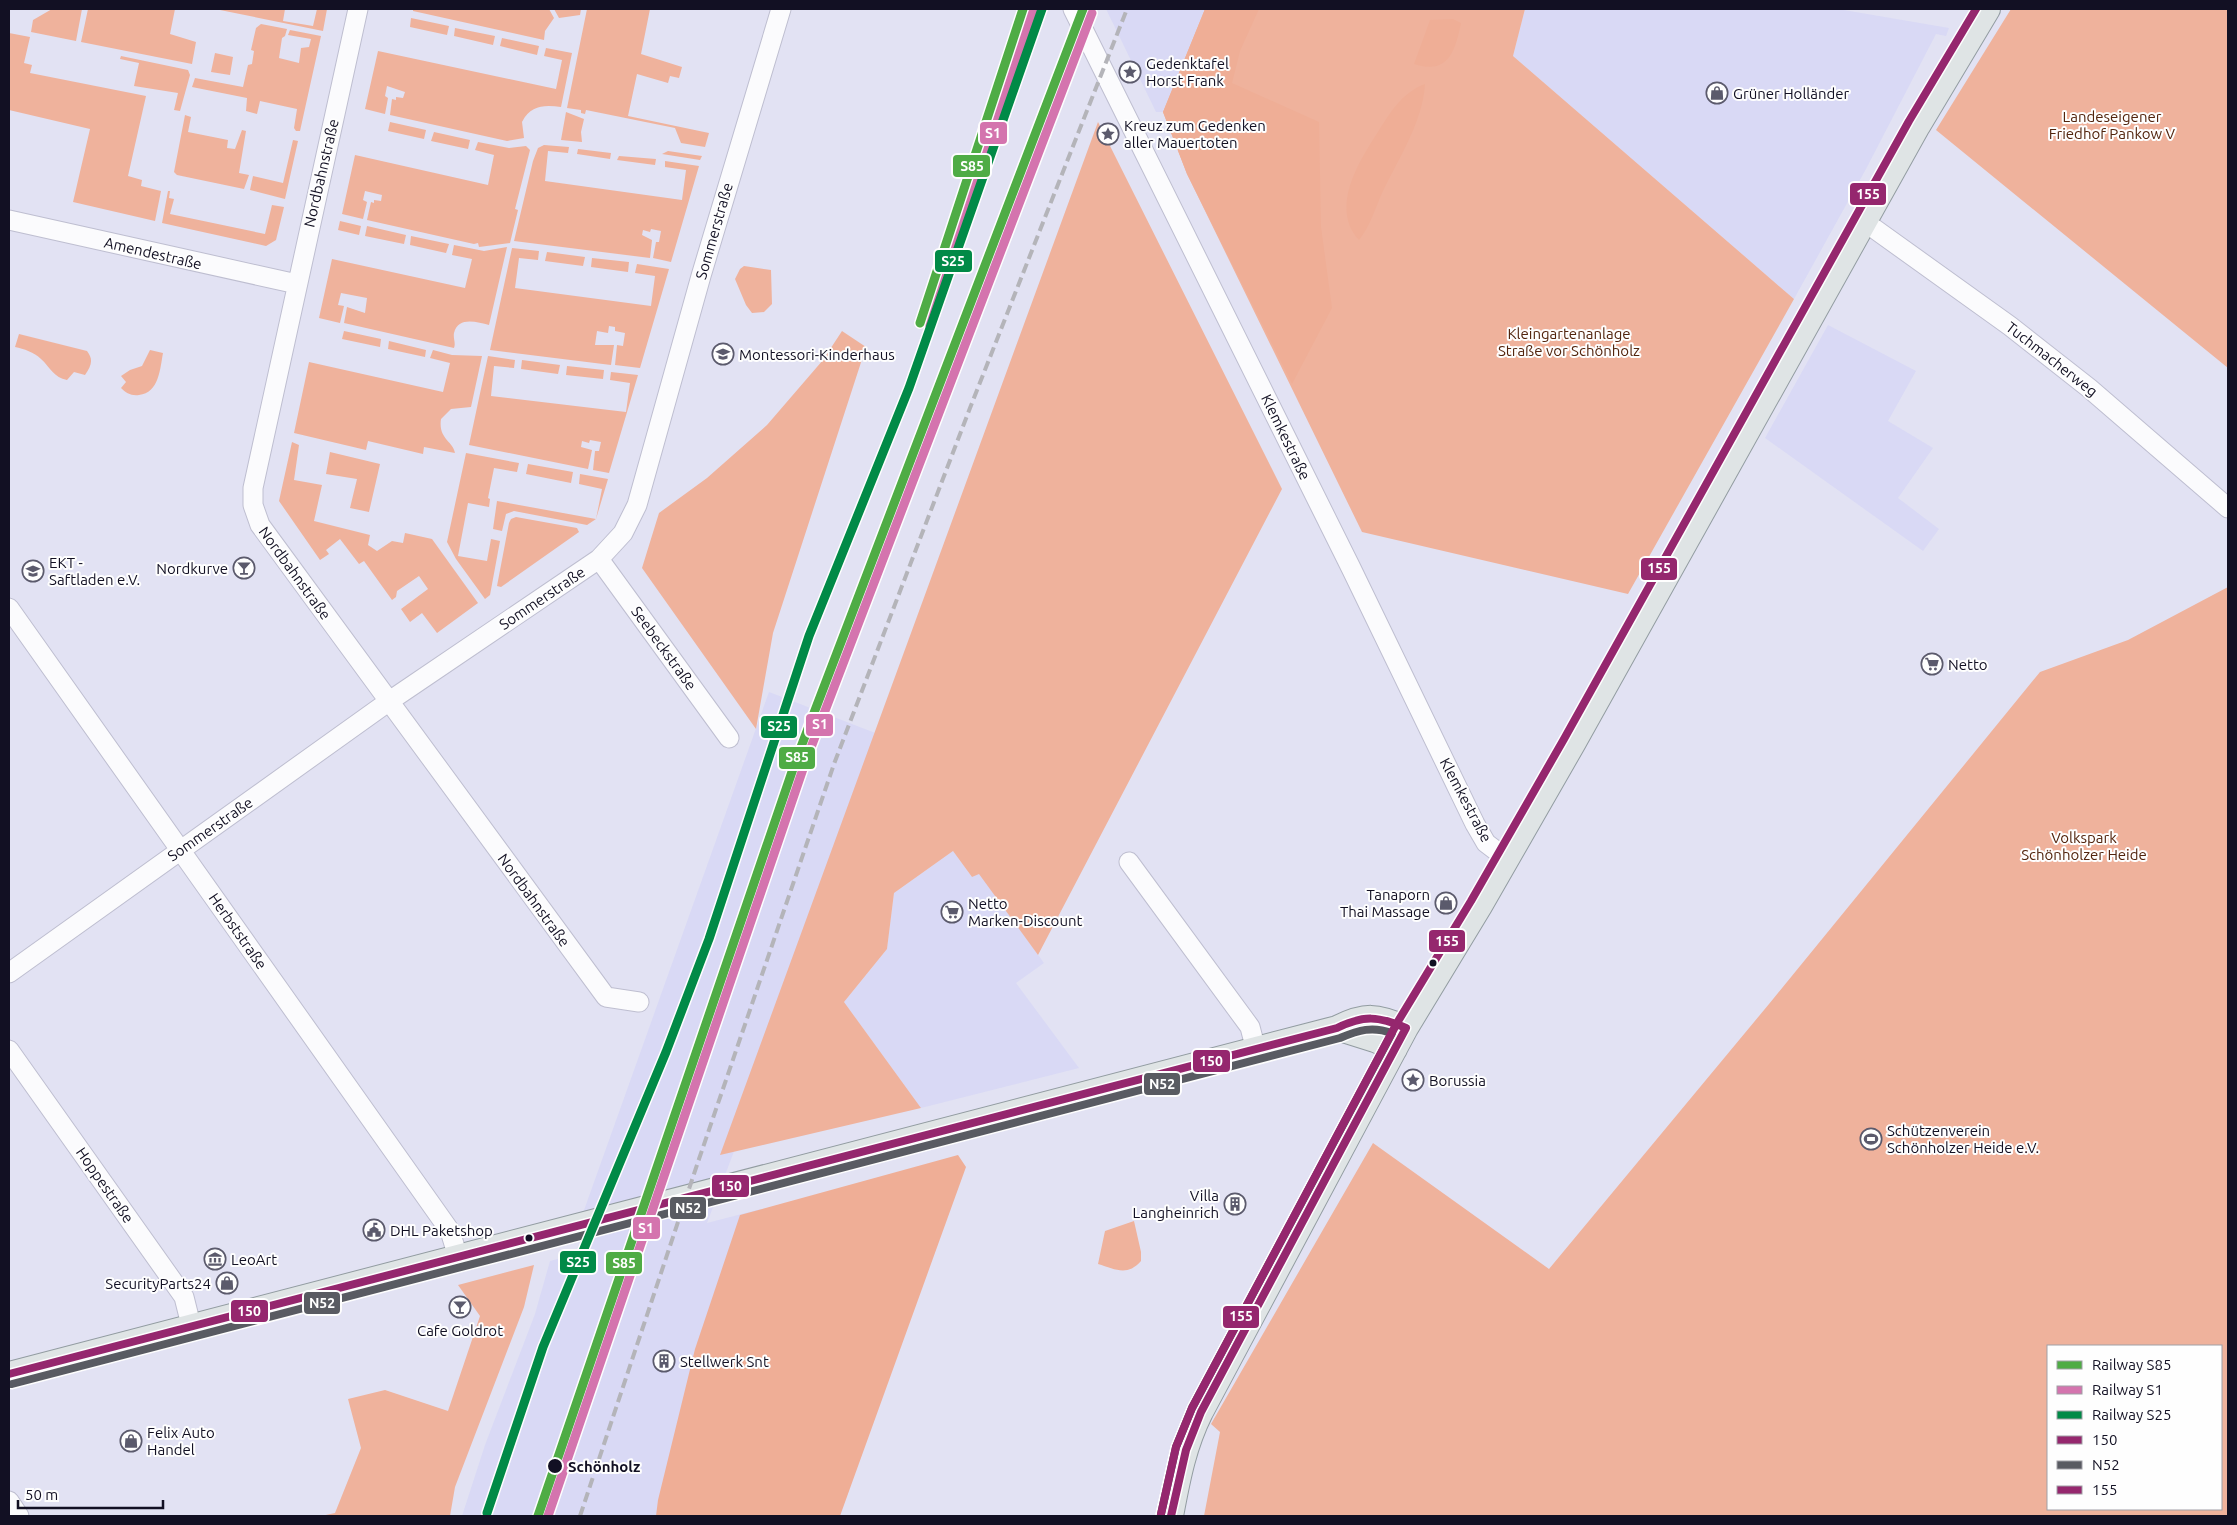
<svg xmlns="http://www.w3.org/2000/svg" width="2237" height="1525" font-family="Ubuntu,sans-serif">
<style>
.built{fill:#d9d9f5}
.green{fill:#efb29c;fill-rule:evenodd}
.forest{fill:#efae96}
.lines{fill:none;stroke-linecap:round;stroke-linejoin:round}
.minor-casing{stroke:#bebed0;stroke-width:21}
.major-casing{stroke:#929ca1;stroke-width:26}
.minor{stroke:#fbfbfd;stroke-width:19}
.major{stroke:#dfe4e5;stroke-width:24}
.rail{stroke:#b4b4b9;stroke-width:4;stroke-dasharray:10 5;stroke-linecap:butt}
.bus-1-casing{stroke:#fefefe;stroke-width:11}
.bus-2-casing{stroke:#fefefe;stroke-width:11}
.bus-3-casing{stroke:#fefefe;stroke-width:11}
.bus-1{stroke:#95276e;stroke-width:8}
.bus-2{stroke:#595b62;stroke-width:8}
.bus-3{stroke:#95276e;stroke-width:8}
.rail-1-casing{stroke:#fefefe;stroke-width:12}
.rail-2-casing{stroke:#fefefe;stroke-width:12}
.rail-3-casing{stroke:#fefefe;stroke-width:12}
.rail-1{stroke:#4fac45;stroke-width:9}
.rail-2{stroke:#d474ae;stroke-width:9}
.rail-3{stroke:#018a47;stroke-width:9}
.bus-dot{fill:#121023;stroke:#fefefe;stroke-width:2}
.labels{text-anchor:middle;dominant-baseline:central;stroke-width:4;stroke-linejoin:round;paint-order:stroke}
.poi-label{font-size:15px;fill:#121023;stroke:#fefefe;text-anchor:start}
.park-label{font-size:15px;fill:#52240d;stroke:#fefefe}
.street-label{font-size:15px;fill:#121023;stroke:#fefefe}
.stop-label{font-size:15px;font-weight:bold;fill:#121023;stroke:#fefefe;text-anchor:start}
.line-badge{stroke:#fefefe;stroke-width:2}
.badge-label{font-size:14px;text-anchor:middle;font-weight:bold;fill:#fff}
</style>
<rect width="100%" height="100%" fill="#e2e2f3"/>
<path class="built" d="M1106,9h99l-42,103h-7z
M1525,9h313l111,19 -3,8 -10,-2 -70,135 -72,130 -281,-243z
M1828,325l88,46 -28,50 45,27 -35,50 41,31 -16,22 -158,-113z
M769,692l140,54 -173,400 -29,77 54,-14 42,307h-341l23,-71 50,-131 15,-53 26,-7 17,-43 -10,2z
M953,851l19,26 7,-4 65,90 -28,20 63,85 -158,40 -77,-106 43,-53 7,-56z"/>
<path class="green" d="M52,9h30l-6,32 -45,-9 2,-12z
M88,9h87l-5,25 26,8 -4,22 -111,-22z
M215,9h70l-2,12 30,5 4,-17h10l-4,22z
M413,9h136l5,9 -9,13 -1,9 -131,-29z
M554,9h27l-1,6 -21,3z
M587,9h63l-9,45 41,13 -3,11 -9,-2 -2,7 -31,-9 -9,42 81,17 -4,14 -24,-4 -6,-15 -89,-18 -1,4 -4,-1v-3l-14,-2z
M1205,9h320l-12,47 281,243 -166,295 -266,-62 -175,-358 -24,-62z
M2011,9h217v359l-292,-238z
M411,18l38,8 -2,9 -37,-8z
M261,24l26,5 -2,7 -3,2 -3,20 20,5 2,-15 8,-1 2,-8 -23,-4 2,-5 31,6 -21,95h-4l-2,-3 3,-19 -37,-8 -3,13 -11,-3 1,-13 -55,-11 3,-9 48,9 5,-22 4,-1 2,-13 -3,-1 5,-22z
M455,28l40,8 -2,9 -39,-9z
M9,33l21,4 -6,26 8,2 -2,8 116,23 -18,80 14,4 -1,6 20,5 -6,30 -82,-19 17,-73 -81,-19z
M502,38l37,8 -2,9 -37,-9z
M546,48l26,5 -11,54c-17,-2 -30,-2 -39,15l2,16 -17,3 -117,-26 2,-16 4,1v-3l7,1 2,-6 -18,-6 -2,10 3,2 -3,16 -20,-5 13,-58 178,38 6,-29 -18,-4z
M215,53l18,4 -3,18 -19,-3z
M121,56l67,14 2,5 -10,36 -6,-1 4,-17 -44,-7 5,-23 -19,-4z
M566,112l18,7 -3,13 1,10 -21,-2z
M185,115l6,2 -3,15 40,8 -1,8 8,1 7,-19 4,1 -7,42 10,2 -5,14 -67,-14 -3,-3z
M390,122l36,8 -2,9 -36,-8z
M1098,122l184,367 -244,466 -59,-81 -7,3 -19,-26 -59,42 -7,56 -43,53 77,106 -201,47z
M434,132l36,8 -2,9 -37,-8z
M293,140l5,1 -13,58 -35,-9 3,-14 30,7z
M478,142l31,6 17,-2 4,4 -15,59 3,1 -8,33 -31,4 -1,-4 -4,1 -107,-24 4,-18 3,1v-3l7,1 1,-6 -17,-4 -2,9 4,2 -4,17 -21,-5 13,-59 133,30 6,-30 -19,-5z
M544,145l25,2 -1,6 -20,-2 -3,30 137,19 4,-30 -21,-3v-6l34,5 -28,96 -18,-4 3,-16h3l2,-11 -10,-2 -1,3 -7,-2 -1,5 10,5 -2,18 -136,-17 19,-80 5,-13z
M578,149l33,4 -1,6 -33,-5z
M668,151l34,5 -2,4 -38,-6z
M619,156l37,3 -1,6 -38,-5z
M168,191h2l-1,7 5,1 -4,15 95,20 7,-29 12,2 -8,33 -10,6 -104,-23z
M340,221l21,5 -2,9 -21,-5z
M367,226l39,9 -2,9 -39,-8z
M411,236l38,8 -3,9 -36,-8z
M454,245l30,6 23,-4 -18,78c-12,-3 -31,-9 -35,8 -1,6 2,10 0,15l-110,-25 3,-16 18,6 2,-15 -26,-5 -3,12 6,1 -4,17 -21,-5 13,-59 133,29 7,-29 -20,-4z
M512,248l27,3 -1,9 -19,-2 -4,30 136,18 4,-30 -20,-3 2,-9 32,5 -29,99 -25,-3 2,-20 6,1 2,-13 -10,-2v-4l-6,-1 -1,7 -11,-2 -2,14h19l-3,20 -121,-15z
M547,252l38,5 -2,9 -38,-5z
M592,258l37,4 -1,10 -37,-5z
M744,266l27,4 1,34 -8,8 -12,1 -6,-8 -11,-26 5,-10z
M344,331l37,8 -1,8 -38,-8z
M842,331l24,16 -93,286 -17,96 -114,-161 17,-55 48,-35 60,-53 56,-65z
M19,334l68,17c7,9 4,15 -2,24l-11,-3 -7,8c-13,-2 -17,-13 -26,-21 -7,-7 -17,-10 -26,-12z
M389,341l37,9 -1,7 -37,-8z
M150,350l13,3c-3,16 -4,40 -24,42 -8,1 -13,-2 -18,-7l5,-6 -5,-6 9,-6 12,-4z
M433,350l19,5 30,1 -11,51 -20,2 -10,10c-3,20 12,22 14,34l-31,-6 -1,7 -55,-13 -2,9 -72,-17 15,-71 134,30 7,-29 -20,-5z
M488,356l27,4 -1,8 -20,-2 -3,30 135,16 4,-29 -20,-3 1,-8 27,3 -29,98 -16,-3 2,-19h4l2,-9 -11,-2 -1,3 -7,-2 -1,6 11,3 -4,19 -119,-24z
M522,360l38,5 -2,9 -37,-5z
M567,366l37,4 -1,9 -37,-4z
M292,442l7,3 -5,35 28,5 -8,36 56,14 -2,10 9,6 15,-10 11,2 2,-10 27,6 46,64 -41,30 -15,-20 -12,9 -9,-13 27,-20 -9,-13 -22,15 -1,6 -4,3 -28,-39 -5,3 -19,-25 -14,11 3,4 -9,6 -41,-59z
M330,452l50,12 -11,48 -19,-4 7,-29 -31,-5z
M466,453l53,10 -2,9 -23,-4 -6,30 2,1 -1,8 -21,-4 -10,53 29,5 4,-22 9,2 -10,54 -5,4 -29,-40 -9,-17z
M528,464l45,8 -2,11 -45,-9z
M580,474l28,5 -12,40 -9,6 -73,-14 -8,3 -4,17 -9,-2 4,-28 99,18 6,-30 -23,-5z
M516,517l61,11 2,4 -78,55 -4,-1 12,-63 2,-4z
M2228,587v929h-1024l16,-84 -9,-8 162,-281 176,126 220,-265 271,-332 88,-32zM2048,1346h173v163h-173z
M1134,1221l7,31v9c-14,16 -26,8 -43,3l7,-33z
M534,1265l-10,42 -69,180 -5,29h-129l14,-3 26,-65 -13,-49 37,-9 63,21 32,-95 -22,-31z"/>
<path class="forest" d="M1205,9h54l-19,42 -8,32 87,39 2,105 11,81 -40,76 -105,-210 -24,-62z
M1453,19l8,4c-6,29 -13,52 -47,41l16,-44z
M1425,84c-2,37 -26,74 -42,107 -8,17 -12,34 -24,49 -29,-31 -1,-77 17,-105 14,-22 25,-42 49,-51z
M958,1155l8,12 -126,349h-184l2,-16 37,-151 45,-134z"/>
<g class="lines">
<g class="minor-casing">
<path id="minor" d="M358,9l-105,479v17l7,20 346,472 33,5
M1073,9l278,559 124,256 11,19 21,16
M9,220l288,64
M1865,222l145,104 79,62 139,120
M599,559l130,179
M9,608l441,623 8,26
M1129,862l121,165 6,23
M9,973l379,-271 211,-143 24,-26 14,-28 64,-229 80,-267
M9,1050l175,247 7,28
M9,1501l10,15"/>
</g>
<g class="major-casing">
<path id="major" d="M1337,1028l38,12 20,9
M9,1374l1328,-346c28,-14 40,-13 69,0
M1171,1516c7,-37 13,-70 30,-104l205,-384 74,-122 93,-162 345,-618 70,-117"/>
</g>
<use href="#minor" class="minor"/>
<use href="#major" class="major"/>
<path class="rail" d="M580,1516l119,-357 135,-395 136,-356 157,-399"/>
<g class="bus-1-casing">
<path id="bus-1" d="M9,1374l1328,-346c27,-13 41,-12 69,0l-205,384 -15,38 -15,66"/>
</g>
<g class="bus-2-casing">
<path id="bus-2" d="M12,1384l1328,-346c19,-8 32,-12 52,-5l-200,375 -16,39 -15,67"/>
</g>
<g class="bus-3-casing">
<path id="bus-3" d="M1161,1514l15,-67 16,-39 205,-385 74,-122 93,-162 345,-618 67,-112"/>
</g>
<use href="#bus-1" class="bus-1"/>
<use href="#bus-2" class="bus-2"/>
<use href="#bus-3" class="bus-3"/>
<g class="rail-1-casing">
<path id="rail-1" d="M920,323l103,-314
M538,1516l258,-756 287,-751"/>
</g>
<g class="rail-2-casing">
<path id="rail-2" d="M930,326l103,-314
M548,1516l257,-753 287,-750"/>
</g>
<g class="rail-3-casing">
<path id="rail-3" d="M487,1513l56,-166 123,-295 43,-113 100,-303 100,-248 133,-379"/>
</g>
<use href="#rail-1" class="rail-1"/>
<use href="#rail-2" class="rail-2"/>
<use href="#rail-3" class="rail-3"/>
</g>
<defs>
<g id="sight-ring" transform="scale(1.125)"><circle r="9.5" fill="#fefefe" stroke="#5b5a6c" stroke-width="1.5"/><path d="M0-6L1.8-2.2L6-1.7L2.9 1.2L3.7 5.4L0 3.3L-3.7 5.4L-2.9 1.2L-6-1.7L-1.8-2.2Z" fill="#5b5a6c"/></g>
<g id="shop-ring" transform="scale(1.125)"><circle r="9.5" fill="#fefefe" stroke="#5b5a6c" stroke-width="1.5"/><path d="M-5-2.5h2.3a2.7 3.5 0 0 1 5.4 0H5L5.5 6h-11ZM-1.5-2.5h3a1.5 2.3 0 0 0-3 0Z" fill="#5b5a6c"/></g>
<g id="school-ring" transform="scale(1.125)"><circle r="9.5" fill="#fefefe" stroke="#5b5a6c" stroke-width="1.5"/><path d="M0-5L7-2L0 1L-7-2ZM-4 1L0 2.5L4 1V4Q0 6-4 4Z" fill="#5b5a6c"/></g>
<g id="bar-ring" transform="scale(1.125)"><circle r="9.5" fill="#fefefe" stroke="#5b5a6c" stroke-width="1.5"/><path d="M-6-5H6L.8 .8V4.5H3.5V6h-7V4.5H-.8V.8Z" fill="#5b5a6c"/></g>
<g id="supermarket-ring" transform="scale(1.125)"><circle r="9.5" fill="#fefefe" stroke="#5b5a6c" stroke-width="1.5"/><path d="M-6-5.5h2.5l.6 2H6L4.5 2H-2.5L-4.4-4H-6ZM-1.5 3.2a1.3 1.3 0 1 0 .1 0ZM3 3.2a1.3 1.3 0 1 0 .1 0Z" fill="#5b5a6c"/></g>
<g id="stadium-ring" transform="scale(1.125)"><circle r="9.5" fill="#fefefe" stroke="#5b5a6c" stroke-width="1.5"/><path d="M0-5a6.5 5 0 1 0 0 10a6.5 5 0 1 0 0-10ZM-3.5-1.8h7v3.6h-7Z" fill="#5b5a6c"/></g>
<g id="building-ring" transform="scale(1.125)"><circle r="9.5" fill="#fefefe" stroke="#5b5a6c" stroke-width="1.5"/><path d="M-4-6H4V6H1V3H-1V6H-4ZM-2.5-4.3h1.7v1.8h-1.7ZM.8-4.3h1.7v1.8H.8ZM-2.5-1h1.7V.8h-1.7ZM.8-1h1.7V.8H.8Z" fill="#5b5a6c"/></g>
<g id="civic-ring" transform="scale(1.125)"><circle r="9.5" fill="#fefefe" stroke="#5b5a6c" stroke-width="1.5"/><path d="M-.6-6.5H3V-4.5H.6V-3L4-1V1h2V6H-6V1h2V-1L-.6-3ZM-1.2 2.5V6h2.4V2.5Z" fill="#5b5a6c"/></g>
<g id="museum-ring" transform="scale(1.125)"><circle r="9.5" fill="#fefefe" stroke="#5b5a6c" stroke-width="1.5"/><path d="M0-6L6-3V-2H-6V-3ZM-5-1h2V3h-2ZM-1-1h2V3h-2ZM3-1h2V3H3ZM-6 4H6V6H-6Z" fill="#5b5a6c"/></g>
</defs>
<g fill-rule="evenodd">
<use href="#sight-ring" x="1130" y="72"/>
<use href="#shop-ring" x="1717" y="93"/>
<use href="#sight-ring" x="1108" y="134"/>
<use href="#school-ring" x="723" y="354"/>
<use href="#bar-ring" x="244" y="568"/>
<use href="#school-ring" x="33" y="571"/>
<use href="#supermarket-ring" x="1932" y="664"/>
<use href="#shop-ring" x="1446" y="903"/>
<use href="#supermarket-ring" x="952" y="912"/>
<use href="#sight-ring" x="1413" y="1080"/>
<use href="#stadium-ring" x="1871" y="1139"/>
<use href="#building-ring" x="1235" y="1204"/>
<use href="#civic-ring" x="374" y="1230"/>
<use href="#museum-ring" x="215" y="1259"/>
<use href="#shop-ring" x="227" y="1283"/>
<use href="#bar-ring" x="460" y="1307"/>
<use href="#building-ring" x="664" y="1361"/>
<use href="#shop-ring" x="131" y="1441"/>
</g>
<g class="bus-dot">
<circle cx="1433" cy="963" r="4.5"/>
<circle cx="529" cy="1238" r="4.5"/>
<circle cx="555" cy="1466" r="8"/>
</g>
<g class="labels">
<g class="poi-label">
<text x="1146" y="63">Gedenktafel<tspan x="1146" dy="17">Horst Frank</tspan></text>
<text x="1733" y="93">Grüner Holländer</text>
<text x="1124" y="125">Kreuz zum Gedenken<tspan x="1124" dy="17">aller Mauertoten</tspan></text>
<text x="739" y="354">Montessori-Kinderhaus</text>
<text x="49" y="562">EKT -<tspan x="49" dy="17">Saftladen e.V.</tspan></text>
<text x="228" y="568" text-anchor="end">Nordkurve</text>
<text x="1948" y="664">Netto</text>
<text x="1430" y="894" text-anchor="end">Tanaporn<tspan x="1430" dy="17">Thai Massage</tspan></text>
<text x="968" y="903">Netto<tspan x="968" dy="17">Marken-Discount</tspan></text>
<text x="1429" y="1080">Borussia</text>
<text x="1887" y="1130">Schützenverein<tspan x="1887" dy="17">Schönholzer Heide e.V.</tspan></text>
<text x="1219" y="1195" text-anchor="end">Villa<tspan x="1219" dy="17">Langheinrich</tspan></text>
<text x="390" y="1230">DHL Paketshop</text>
<text x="231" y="1259">LeoArt</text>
<text x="211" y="1283" text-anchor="end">SecurityParts24</text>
<text x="460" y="1330" text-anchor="middle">Cafe Goldrot</text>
<text x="680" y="1361">Stellwerk Snt</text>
<text x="147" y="1432">Felix Auto<tspan x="147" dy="17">Handel</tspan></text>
</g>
<g class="park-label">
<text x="2112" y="116">Landeseigener<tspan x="2112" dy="17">Friedhof Pankow V</tspan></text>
<text x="1569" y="333">Kleingartenanlage<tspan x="1569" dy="17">Straße vor Schönholz</tspan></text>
<text x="2084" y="837">Volkspark<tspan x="2084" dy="17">Schönholzer Heide</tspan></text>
</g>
<g class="street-label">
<text transform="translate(321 173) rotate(-77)">Nordbahnstraße</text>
<text transform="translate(714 231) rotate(-74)">Sommerstraße</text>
<text transform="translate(153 253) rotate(13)">Amendestraße</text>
<text transform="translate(2052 359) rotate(38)">Tuchmacherweg</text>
<text transform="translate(1286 437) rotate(64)">Klemkestraße</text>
<text transform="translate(295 573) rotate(54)">Nordbahnstraße</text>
<text transform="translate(542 598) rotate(-34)">Sommerstraße</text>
<text transform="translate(664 648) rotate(54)">Seebeckstraße</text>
<text transform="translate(1466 800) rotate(62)">Klemkestraße</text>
<text transform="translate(210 829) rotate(-35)">Sommerstraße</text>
<text transform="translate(534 900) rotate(54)">Nordbahnstraße</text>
<text transform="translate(238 931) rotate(55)">Herbststraße</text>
<text transform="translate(105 1185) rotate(55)">Hoppestraße</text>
</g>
<g class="stop-label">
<text x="568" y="1466">Schönholz</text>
</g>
</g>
<g class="line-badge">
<rect x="979" y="121" width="29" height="24" rx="5" fill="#d474ae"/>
<rect x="952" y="154" width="39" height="24" rx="5" fill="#4fac45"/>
<rect x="1849" y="182" width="38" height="24" rx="5" fill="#95276e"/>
<rect x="934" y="249" width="39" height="24" rx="5" fill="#018a47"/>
<rect x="1640" y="557" width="38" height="24" rx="5" fill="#95276e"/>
<rect x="805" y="713" width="29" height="24" rx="5" fill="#d474ae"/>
<rect x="760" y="715" width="38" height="24" rx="5" fill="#018a47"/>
<rect x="778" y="746" width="38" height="24" rx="5" fill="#4fac45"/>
<rect x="1428" y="929" width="38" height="24" rx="5" fill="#95276e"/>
<rect x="1192" y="1049" width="39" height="24" rx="5" fill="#95276e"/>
<rect x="1143" y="1072" width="38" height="24" rx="5" fill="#595b62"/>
<rect x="711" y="1174" width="39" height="24" rx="5" fill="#95276e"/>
<rect x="669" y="1196" width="38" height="24" rx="5" fill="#595b62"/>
<rect x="632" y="1216" width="29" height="24" rx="5" fill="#d474ae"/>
<rect x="559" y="1250" width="38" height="24" rx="5" fill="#018a47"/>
<rect x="605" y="1251" width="38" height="24" rx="5" fill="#4fac45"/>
<rect x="303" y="1291" width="38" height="24" rx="5" fill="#595b62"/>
<rect x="230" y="1299" width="39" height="24" rx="5" fill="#95276e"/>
<rect x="1222" y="1305" width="38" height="24" rx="5" fill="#95276e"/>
</g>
<g class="badge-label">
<text x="993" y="138">S1</text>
<text x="972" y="171">S85</text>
<text x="1868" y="199">155</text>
<text x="953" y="266">S25</text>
<text x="1659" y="573">155</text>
<text x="820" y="729">S1</text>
<text x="779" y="731">S25</text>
<text x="797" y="762">S85</text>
<text x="1447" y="946">155</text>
<text x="1211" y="1066">150</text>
<text x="1162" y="1089">N52</text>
<text x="730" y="1191">150</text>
<text x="688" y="1213">N52</text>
<text x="646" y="1233">S1</text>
<text x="578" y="1267">S25</text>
<text x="624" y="1268">S85</text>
<text x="322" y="1308">N52</text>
<text x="249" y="1316">150</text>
<text x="1241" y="1321">155</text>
</g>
<rect width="2237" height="1525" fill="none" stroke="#121023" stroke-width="20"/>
<rect x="2047" y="1345" width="175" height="165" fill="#fefefe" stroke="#a09fa6"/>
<rect x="2057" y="1361" width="25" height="8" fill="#4fac45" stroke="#a09fa6"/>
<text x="2092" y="1370" font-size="15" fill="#121023">Railway S85</text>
<rect x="2057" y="1386" width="25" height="8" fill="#d474ae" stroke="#a09fa6"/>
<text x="2092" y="1395" font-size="15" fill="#121023">Railway S1</text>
<rect x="2057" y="1411" width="25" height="8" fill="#018a47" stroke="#a09fa6"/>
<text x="2092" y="1420" font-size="15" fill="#121023">Railway S25</text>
<rect x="2057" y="1436" width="25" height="8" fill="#95276e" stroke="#a09fa6"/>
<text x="2092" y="1445" font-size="15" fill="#121023">150</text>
<rect x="2057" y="1461" width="25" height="8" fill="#595b62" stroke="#a09fa6"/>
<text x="2092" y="1470" font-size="15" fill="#121023">N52</text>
<rect x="2057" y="1486" width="25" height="8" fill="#95276e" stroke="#a09fa6"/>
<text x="2092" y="1495" font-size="15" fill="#121023">155</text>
<path d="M18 1500v8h145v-8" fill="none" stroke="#121023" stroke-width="2.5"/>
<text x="25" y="1500" font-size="15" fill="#121023" stroke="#fefefe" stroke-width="4" paint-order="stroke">50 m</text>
</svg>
